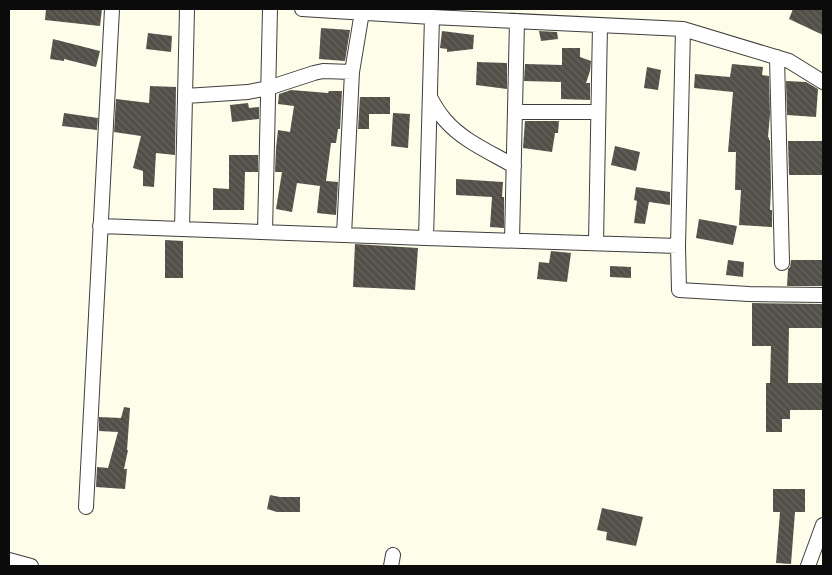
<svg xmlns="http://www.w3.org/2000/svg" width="832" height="575" font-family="'Roboto Serif',serif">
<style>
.building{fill:url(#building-back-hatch)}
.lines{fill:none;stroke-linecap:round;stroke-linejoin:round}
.minor-casing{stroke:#3e3e3e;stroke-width:16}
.minor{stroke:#fff;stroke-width:14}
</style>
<defs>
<pattern id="building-back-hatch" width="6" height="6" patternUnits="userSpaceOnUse" patternTransform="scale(1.25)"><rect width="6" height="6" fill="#524e48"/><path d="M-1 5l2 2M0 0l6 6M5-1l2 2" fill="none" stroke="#66635e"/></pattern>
</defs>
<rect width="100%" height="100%" fill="#fdfdea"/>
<path class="building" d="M46,9h56l-2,17 -55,-6z
M793,9h30v26l-34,-16z
M321,28l29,2 -5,31 -26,-2z
M442,31l32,4 -1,14 -26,3v-3l-7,-1z
M539,31l18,1 1,7 -17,2z
M148,33l24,3 -1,16 -25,-3z
M53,39l47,12 -4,16 -32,-8v2l-14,-2z
M562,48h18v9l11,4 -1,10 -4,12h4v17l-29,-1v-17l-37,-1 1,-17 37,1z
M477,62l30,1v26l-31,-4z
M732,64l31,3 -1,8 7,1 1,38 -2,23 1,1v2h1l1,47 -1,23h2v17l-33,-2 2,-35h-6l1,-38h-8l5,-60 -39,-4 1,-14 35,3z
M647,67l14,3 -3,20 -14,-2z
M786,81l20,1 12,7 -2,28 -29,-2z
M150,86l26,1 -1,68 -19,-2 -2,34 -11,-1v-15l-10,-3 8,-32 -27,-4 2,-33 33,4z
M291,90l37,3 1,-2h13l-2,38h-2l-2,14h-5l-5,38 12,1 -2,33 -19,-2 3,-27 -23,-3 -5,29 -16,-3 6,-37h-7l1,-24 2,-18 12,2 4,-26 -16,-2 1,-10z
M360,97h30v17h-21v15h-11z
M248,103l1,5 10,-1v12l-27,3 -2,-17z
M64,113l34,5 -1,12 -35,-4z
M393,113l17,1 -2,34 -17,-2z
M525,121h34l-1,12h-3l-3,19 -29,-4z
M788,141h35v34h-34z
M615,146l25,6 -4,19 -25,-6z
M229,155h29v17h-13l-1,38h-31v-22l16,1z
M456,179l47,3 -1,15h2v31l-14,-1 2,-30 -36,-2z
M636,187l34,5v13l-21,-3 -4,22 -11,-1 3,-22 -3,-1z
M699,219l38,7 -4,19 -37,-7z
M165,240l18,1v37h-18z
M355,244l63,4 -3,42 -62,-3z
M551,251l20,2 -4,29 -30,-3 2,-17 10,1z
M728,260l16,2 -1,15 -17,-2z
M791,260h32l-1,26h-35l1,-17 2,-2z
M610,266l21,1v11l-21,-1z
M752,303l71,1v24h-34l-1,55h35v27h-33v9h-8v13h-16v-49h4l1,-37h-19z
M124,407l6,1 -3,42h1l-4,19h3l-2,20 -29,-2 1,-20 11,1 10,-36 -19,-1v-14l22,1z
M773,489h32v23h-10l-4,52 -15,-1 4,-51h-7z
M270,495l10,2h20v15h-23l-10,-3z
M602,508l41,9 -7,29 -30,-6 1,-8 -10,-2z"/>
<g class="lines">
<g class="minor-casing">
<path id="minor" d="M302,9l130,8 251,12 106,32 34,21
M683,29l-5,217 1,44 70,4 74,1
M777,57l5,206
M185,96l63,-4 20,-4 46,-15 9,-2 29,1
M430,97c4,8 9,16 15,23 18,21 45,32 69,46
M515,112h83
M100,226l326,12 252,8
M182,229l5,-220
M265,232l5,-223
M344,235l8,-163 10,-60
M426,238l6,-221
M512,240l5,-219
M596,243l4,-218
M86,507l26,-498
M9,560l22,6
M391,566l2,-11
M808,566l15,-41"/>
</g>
<use href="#minor" class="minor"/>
</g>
<rect width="832" height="575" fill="none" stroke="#0b0b0b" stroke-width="20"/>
</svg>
